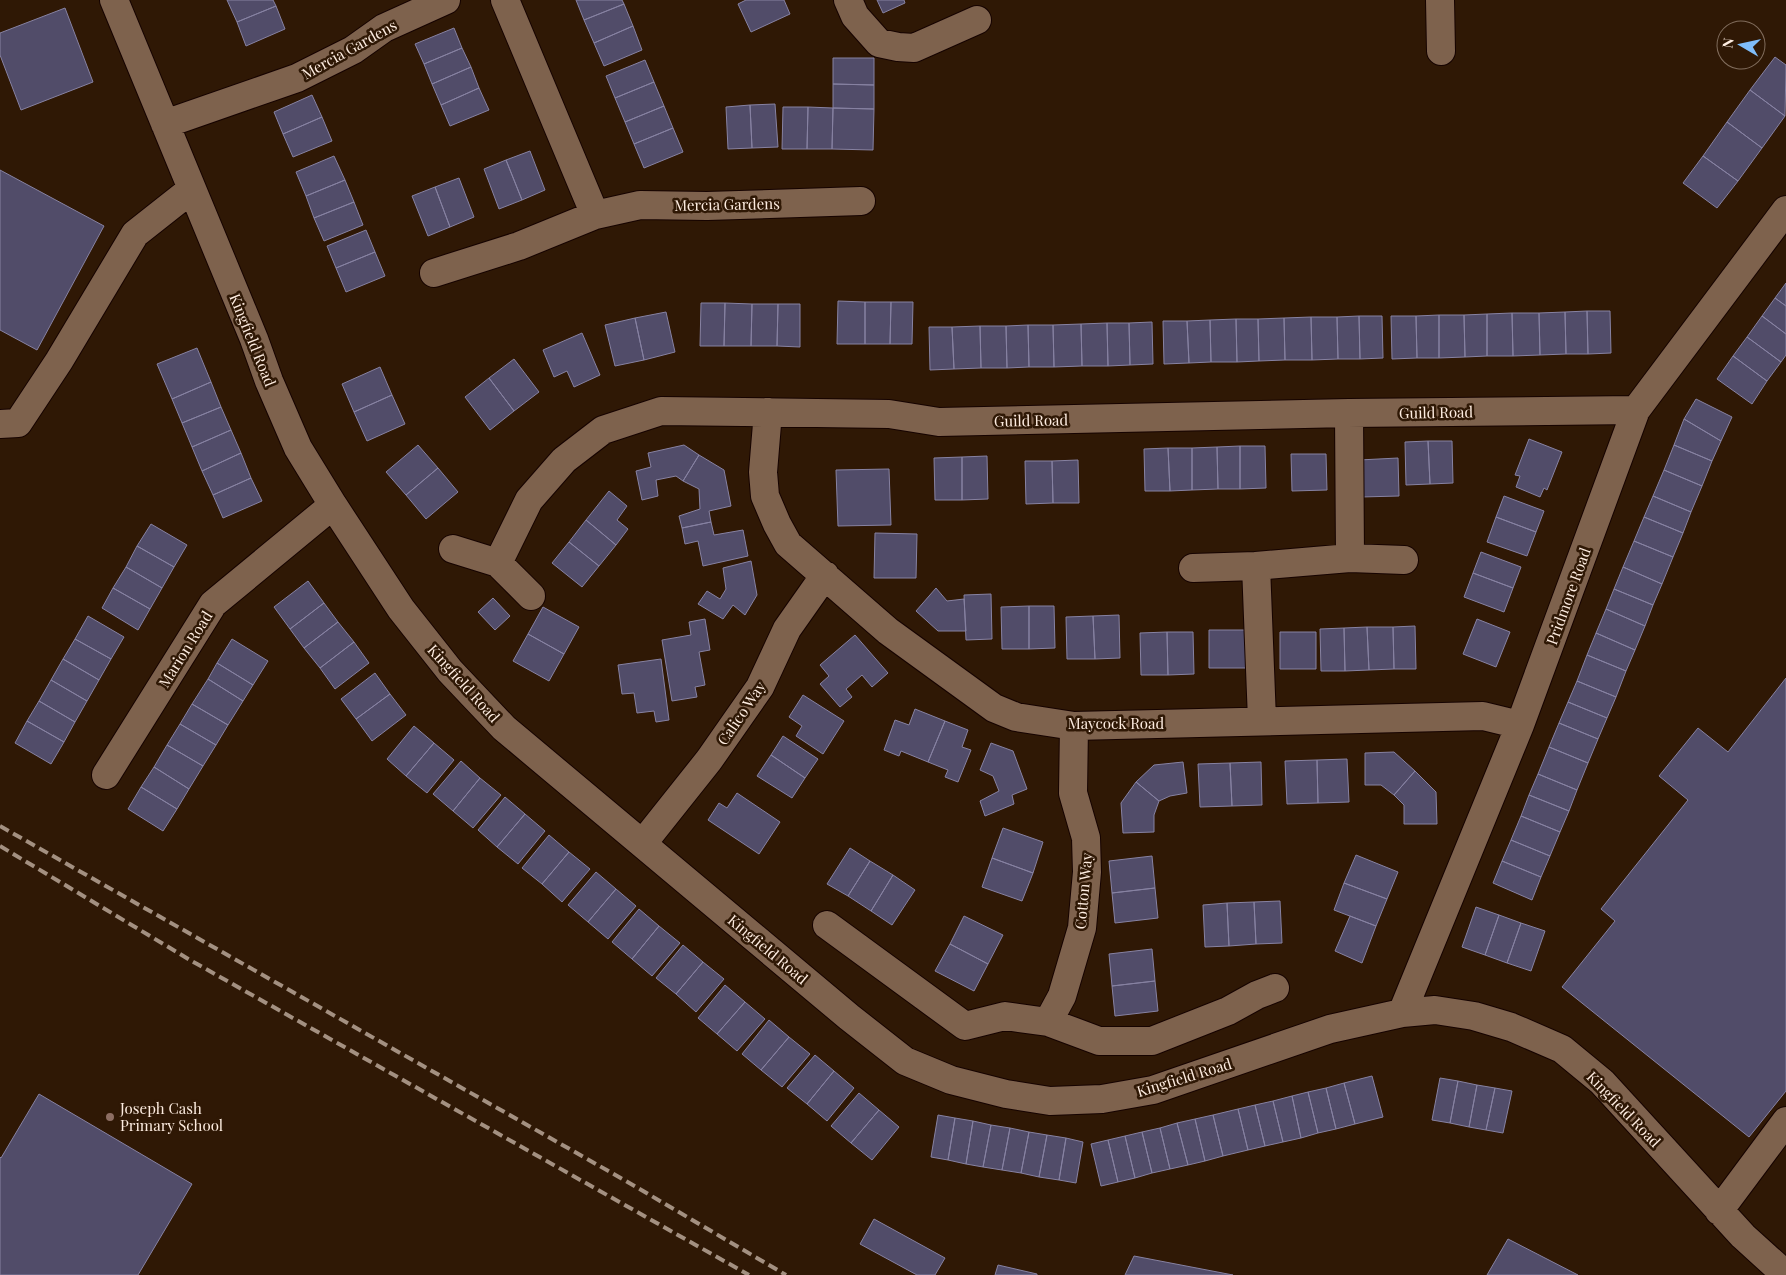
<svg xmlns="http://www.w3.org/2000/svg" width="1786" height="1275" font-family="'Playfair Display',serif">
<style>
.building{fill:#514c69;stroke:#8782a2}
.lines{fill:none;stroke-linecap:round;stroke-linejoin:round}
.minor-casing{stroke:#160300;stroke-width:30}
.minor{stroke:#7e624d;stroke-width:28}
.rail{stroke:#a39081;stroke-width:4;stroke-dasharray:10 5;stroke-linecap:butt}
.education-dot{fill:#8d6e63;stroke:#2f1805;stroke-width:2}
.labels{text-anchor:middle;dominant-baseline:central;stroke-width:5;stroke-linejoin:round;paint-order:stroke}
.street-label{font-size:15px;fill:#fdece0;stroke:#2f1805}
.poi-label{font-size:15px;fill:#fdece0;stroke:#2f1805;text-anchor:start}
</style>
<rect width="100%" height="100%" fill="#2f1805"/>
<path class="building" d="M227,0h46l3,6 -39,16z
M576,0h46l2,4 -40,16z
M746,0h38l6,14 -39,18 -13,-28z
M877,0h27l1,3 -22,10z
M624,4l9,22 -39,17 -10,-23z
M276,6l9,23 -39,17 -9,-24z
M65,8l28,74 -72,28 -21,-55v-22z
M633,26l9,24 -38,16 -10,-23z
M454,28l8,20 -38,16 -9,-20z
M462,48l9,19 -39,17 -8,-20z
M1775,57l11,8 -1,51 -35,-26z
M833,58h41v27l-41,-1z
M645,60l9,22 -39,16 -9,-22z
M471,67l8,21 -38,17 -9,-21z
M654,82l10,24 -39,16 -10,-24z
M833,84l41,1v24l-41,-1z
M479,88l10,22 -39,16 -9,-21z
M1750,90l35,26 -23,32 -35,-26z
M312,95l10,22 -39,17 -9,-22z
M775,104l3,43 -26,1 -2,-43z
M750,105l2,43 -24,1 -2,-42z
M664,106l9,22 -39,16 -9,-22z
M783,107h25l-1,42h-25z
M808,107l25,1 -1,41h-25z
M833,108l41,1 -1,41 -41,-1z
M322,117l10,24 -39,16 -10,-23z
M1727,122l35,26 -24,33 -35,-25z
M673,128l10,24 -39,16 -10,-24z
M530,151l15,39 -23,10 -16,-40z
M334,156l11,24 -39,16 -10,-24z
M1703,156l35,25 -21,27 -34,-25z
M506,160l16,40 -23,9 -15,-40z
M0,170l104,56 -67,124 -37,-20z
M459,178l15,39 -24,10 -15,-40z
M345,180l9,22 -40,16 -8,-22z
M435,187l15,40 -22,9 -16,-40z
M354,202l9,23 -39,16 -10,-23z
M366,230l9,22 -39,16 -9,-22z
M375,252l10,24 -39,16 -10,-24z
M1786,283v23l-11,-8z
M1775,298l11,8v28l-24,-18z
M838,301l27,1v42h-28z
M865,302h26l-1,42h-25z
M891,302h22l-1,42h-22z
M701,303h24l-1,43h-24z
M725,303l27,1 -1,42h-27z
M752,304h26l-1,42h-26z
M778,304h22v43l-23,-1z
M1587,311h23l1,42 -23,1z
M1587,311l1,43h-22l-1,-42z
M666,312l9,40 -31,8 -9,-42z
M1565,312l1,42 -26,1 -1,-42z
M1512,313h27l1,42 -27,1z
M1512,313l1,43h-26v-42z
M1487,314v42l-22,1 -1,-42z
M1439,315h25l1,42 -26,1z
M1439,315v43h-22l-1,-42z
M1359,316h23l1,42 -23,1z
M1359,316l1,43h-22l-1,-42z
M1391,316h25l1,42 -25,1z
M1762,316l24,18v21l-5,7 -34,-25z
M1311,317h26l1,42 -26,1z
M1311,317l1,43h-27l-1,-42z
M635,318l9,42 -29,6 -10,-41z
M1284,318l1,42 -26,1 -1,-42z
M1236,319h22l1,42 -22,1z
M1236,319l1,43h-26l-1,-42z
M1210,320l1,42 -22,1 -2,-42z
M1163,321h24l2,42 -25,1z
M1152,322l1,42 -23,1 -1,-42z
M1107,323l1,43h-26l-1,-42z
M1107,323h22l1,42 -22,1z
M1081,324l1,42 -28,1 -1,-42z
M1028,325l1,42 -22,1 -1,-42z
M1028,325h25l1,42h-25z
M980,326l1,42 -27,1 -2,-42z
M980,326h26l1,42h-26z
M929,327h23l2,42 -24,1z
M582,333l18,42 -26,12 -7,-16 -13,6 -11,-27z
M1747,337l34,25 -14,19 -34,-25z
M197,348l14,34 -39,17 -15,-35z
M1733,356l34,25 -15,23 -35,-25z
M514,359l25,33 -25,19 -25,-33z
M380,367l12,28 -38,17 -12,-28z
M489,378l25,33 -24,19 -25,-33z
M211,382l10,25 -39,16 -10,-24z
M392,395l13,29 -38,17 -13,-29z
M1696,399l36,18 -11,24 -37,-22z
M221,407l10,23 -39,17 -10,-24z
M1684,419l37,22 -9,20 -38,-16z
M231,430l10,23 -39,18 -10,-24z
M1529,439l33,13 -15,38 -3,-2 -4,9 -24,-10 4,-11 -5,-1z
M1428,441h24l1,42 -23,1z
M1428,441l2,43 -24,1 -1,-43z
M418,445l20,23 -32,27 -20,-23z
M684,445l15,10 -16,26 -7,-5 -20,4 2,16 -16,4 -6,-29 15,-4 -3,-14z
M1674,445l38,16 -10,25 -38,-16z
M1240,446v43h-22l-1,-42z
M1240,446h25l1,42 -26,1z
M1217,447l1,42 -26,1v-42z
M1168,448l2,43h-25l-1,-42z
M1168,448h24v42l-22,1z
M241,453l10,25 -38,17 -11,-24z
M1291,454h35l1,36 -35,1z
M699,455l25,15 7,36 -22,5 2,11 -29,6 -3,-12 21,-7 -1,-20 -16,-8z
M987,456l1,43 -26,1v-43z
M962,457v43h-27l-1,-42z
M1398,458l1,38 -38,1 -2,-37z
M1078,460l1,43h-26l-1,-42z
M1025,461h27l1,42 -27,1z
M438,468l20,24 -32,27 -20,-24z
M889,469l2,56 -53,1 -2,-56z
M1664,470l38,16 -11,26 -38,-16z
M251,478l11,23 -39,17 -10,-23z
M609,491l18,15 -10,14 11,9 -12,16 -30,-25z
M1504,496l40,15 -8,21 -40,-15z
M1653,496l38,16 -8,21 -39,-16z
M1496,517l40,15 -9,24 -40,-14z
M1644,517l39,16 -10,24 -39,-16z
M586,520l30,25 -17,21 -30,-24z
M711,522l3,13 29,-5 5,26 -45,10 -5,-25 -13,3 -3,-16z
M151,524l36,21 -13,22 -37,-21z
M875,533l42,1 -1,44h-42z
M1634,541l39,16 -11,27 -39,-17z
M569,542l30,24 -17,21 -30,-24z
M137,546l37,21 -12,21 -36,-21z
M1481,552l40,15 -8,21 -40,-15z
M751,561l6,34 -12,20 -12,-10 -10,14 -25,-15 9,-13 13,8 6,-10 -3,-21z
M126,567l36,21 -12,21 -37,-21z
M1623,567l39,17 -9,21 -39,-16z
M1473,573l40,15 -9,24 -40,-15z
M308,581l16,22 -34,26 -16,-22z
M113,588l37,21 -12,21 -36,-22z
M936,588l11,13 17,-2 2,32h-28l-22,-20z
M1614,589l39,16 -8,21 -39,-17z
M991,594l1,45 -26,1 -2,-45z
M493,598l17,18 -15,14 -17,-18z
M324,603l14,19 -34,26 -14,-19z
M1029,606v43h-27l-1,-42z
M1029,606h25l1,42 -26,1z
M543,607l36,20 -15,27 -36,-20z
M1606,609l39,17 -10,24 -39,-17z
M1119,615l1,43 -25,1 -2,-43z
M88,616l36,21 -13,22 -36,-20z
M1093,616l2,43h-28l-1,-42z
M705,619l5,31 -11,2 6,33 -10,2 2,10 -25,4 -10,-61 29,-5 -2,-13z
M1477,619l33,13 -14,35 -33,-13z
M338,622l16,20 -34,26 -16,-20z
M1415,626l1,43h-22l-1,-42z
M1367,627l2,43 -24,1 -1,-43z
M1367,627h26l1,42 -25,1z
M1344,628l1,43h-24l-1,-42z
M1209,630h37v38h-37z
M1167,632l1,43h-27l-1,-42z
M1167,632h26l1,42 -26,1z
M1280,632h36v37h-36z
M1596,633l39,17 -9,21 -39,-16z
M528,634l36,20 -15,27 -36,-20z
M855,635l33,38 -16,14 -10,-12 -16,14 6,8 -12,10 -20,-23 9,-8 -9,-11z
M75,639l36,20 -12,21 -36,-21z
M232,639l36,22 -15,24 -36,-22z
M354,642l15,21 -34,26 -15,-21z
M1587,655l39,16 -10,26 -39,-16z
M63,659l36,21 -12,21 -36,-21z
M661,659l8,61 -13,2 -2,-11 -17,2 -3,-20 -12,1 -4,-29z
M217,663l36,22 -10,16 -35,-22z
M375,673l15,21 -34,25 -15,-20z
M1786,678v413l-37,46 -187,-150 53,-66 -14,-12 87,-109 -29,-24 39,-48 30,24z
M208,679l35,22 -15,24 -36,-21z
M51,680l36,21 -12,21 -36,-21z
M1577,681l39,16 -9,21 -39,-16z
M390,694l16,21 -34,26 -16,-22z
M803,695l41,26 -21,33 -27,-18 6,-10 -13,-9z
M39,701l36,21 -11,20 -37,-21z
M1568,702l39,16 -9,21 -39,-16z
M192,704l36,21 -12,20 -36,-21z
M915,709l30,12 -17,41 -27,-11 -2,5 -15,-6 11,-30 14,5z
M27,721l37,21 -13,22 -36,-21z
M945,721l23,9 -6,17 9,3 -13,32 -13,-5 3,-7 -20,-8z
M1559,723l39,16 -10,24 -39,-16z
M180,724l36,21 -13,21 -36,-21z
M414,726l20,17 -28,33 -19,-17z
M783,736l35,23 -13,19 -34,-23z
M434,743l20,17 -27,33 -21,-17z
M991,743l22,8 14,38 -15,6 2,9 -29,12 -5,-15 19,-10 -6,-15 -13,-6z
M167,745l36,21 -14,23 -35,-22z
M1549,747l39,16 -11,27 -39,-16z
M1394,752l21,19 -21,24 -13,-10h-16v-32z
M771,755l34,23 -13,20 -35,-22z
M1347,759l2,43 -31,1 -1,-43z
M1317,760l1,43 -31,1 -2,-43z
M461,761l19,17 -27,33 -20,-17z
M1183,762l4,31 -17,3 -11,5 -23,-19 18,-17z
M1261,762l1,43 -30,1 -2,-43z
M1230,763l2,43 -32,1 -2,-43z
M154,767l35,22 -12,20 -36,-22z
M1415,771l21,21 1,32h-33v-19l-10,-10z
M1538,774l39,16 -8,21 -40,-16z
M480,778l21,17 -28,33 -20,-17z
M1136,782l23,19 -5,14v17l-31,1 -2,-30z
M141,787l36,22 -14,22 -35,-22z
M737,793l43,29 -21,32 -51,-34 11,-17 8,5z
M1529,795l40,16 -9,21 -39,-16z
M505,797l20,17 -28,33 -19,-17z
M525,814l20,17 -27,33 -21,-17z
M1521,816l39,16 -10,24 -39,-16z
M1003,828l40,14 -10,31 -41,-15z
M549,835l20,17 -27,32 -20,-16z
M1511,840l39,16 -9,21 -39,-16z
M850,848l20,13 -22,35 -21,-12z
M569,852l21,17 -28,33 -20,-18z
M1356,855l42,17 -11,27 -43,-16z
M1152,856l3,32 -43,5 -3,-32z
M992,858l41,15 -11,28 -40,-14z
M870,861l23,14 -22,36 -23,-15z
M1502,861l39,16 -9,23 -39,-17z
M596,872l20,17 -28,33 -20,-17z
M893,875l22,15 -23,35 -21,-14z
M1344,883l43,16 -11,27 -42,-16z
M1155,888l3,30 -43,5 -3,-30z
M616,889l20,17 -28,33 -20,-17z
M1280,901l2,42 -26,1 -2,-42z
M1254,902l2,42 -27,2 -2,-43z
M1227,903l2,43 -24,1 -2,-42z
M1476,907l23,8 -14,40 -23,-8z
M639,909l20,17 -27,33 -20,-17z
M1499,915l22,8 -14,40 -22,-8z
M964,916l39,19 -15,29 -38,-20z
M1350,916l26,10 -14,37 -27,-12z
M1521,923l24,8 -14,40 -24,-8z
M659,926l21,17 -28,33 -20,-17z
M950,944l38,20 -14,27 -39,-20z
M683,945l20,17 -27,32 -20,-16z
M1152,949l3,32 -43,5 -3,-32z
M703,962l21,17 -28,33 -20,-18z
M1155,981l3,30 -43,5 -3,-30z
M725,985l20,17 -28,32 -19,-16z
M745,1002l20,17 -28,32 -20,-17z
M769,1020l20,17 -28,33 -19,-16z
M789,1037l21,17 -28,33 -21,-17z
M815,1055l19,16 -27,33 -20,-16z
M834,1071l20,17 -27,33 -20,-17z
M1372,1076l11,41 -28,7 -11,-41z
M1440,1078l18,3 -8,42 -18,-3z
M1458,1081l19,4 -8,42 -19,-4z
M1344,1083l11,41 -19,5 -10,-41z
M1477,1085l18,3 -9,42 -17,-3z
M1326,1088l10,41 -18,4 -10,-41z
M1495,1088l17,3 -9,42 -17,-3z
M1308,1092l10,41 -17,5 -9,-42z
M859,1093l20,17 -28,33 -20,-17z
M39,1094l153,90 -54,91h-138v-118l1,1z
M1292,1096l9,42 -18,4 -10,-41z
M1273,1101l10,41 -18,4 -10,-41z
M1255,1105l10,41 -17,4 -10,-41z
M1238,1109l10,41 -25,6 -10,-41z
M879,1110l20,17 -27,33 -21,-17z
M938,1115l17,3 -7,42 -17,-3z
M1213,1115l10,41 -18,5 -10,-42z
M955,1118l18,3 -7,43 -18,-4z
M1195,1119l10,42 -17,4 -11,-42z
M973,1121l18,4 -8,42 -17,-3z
M1177,1123l11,42 -18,4 -10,-41z
M991,1125l19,3 -8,42 -19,-3z
M1010,1128l19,4 -8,41 -19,-3z
M1160,1128l10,41 -18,4 -10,-41z
M1029,1132l18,3 -8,42 -18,-4z
M1142,1132l10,41 -17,5 -10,-42z
M1047,1135l19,3 -7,42 -20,-3z
M1125,1136l10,42 -17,4 -10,-42z
M1066,1138l17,4 -7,41 -17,-3z
M1108,1140l10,42 -17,4 -10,-42z
M874,1219l71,39 -10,17h-18l-57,-31z
M1508,1239l70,36h-91z
M1134,1256l99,19h-108z
M998,1265l39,9v1h-42z"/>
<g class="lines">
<g class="minor-casing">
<path id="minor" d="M114,0l140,339 15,42 29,67 35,57 68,104 49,62 54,57 345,289 56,44 46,19 55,14 44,7 52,-2 51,-9 177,-61 72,-16 33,-3 39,6 37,11 51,22 40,33 141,154 43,39
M505,0l90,215
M848,0l7,16 24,27 19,4 16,1 63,-28
M1440,0l1,51
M165,124l132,-46 56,-28 31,-22 62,-28
M434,273l85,-27 76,-31 45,-10 67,1 154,-5
M768,412l-5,60 2,24 12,28 11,20 100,87 106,77 22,9 58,9 409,-10 37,9
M1349,413l1,145 54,2
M0,424l18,-1 41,-62 76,-127 57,-45
M453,549l45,14
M1256,566l94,-8
M1193,568l63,-2 6,154
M531,596l-33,-33 31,-63 35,-40 39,-30 58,-19 228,3 50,8 410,-9 287,-3
M106,775l107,-171 120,-99
M643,843l66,-83 51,-73 27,-58 38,-54
M827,925l138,101 40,-10 43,6 51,19h53l76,-30 29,-16 18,-7
M1402,1013l118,-288 116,-315 150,-200
M1048,1022l14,-26 20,-68 5,-56 -1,-34 -13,-45 1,-67
M1719,1211l67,-90"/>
</g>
<use href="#minor" class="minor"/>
<path class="rail" d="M0,826l626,355 160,94
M0,846l190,114 559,315"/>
</g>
<circle class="education-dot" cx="110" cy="1117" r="5"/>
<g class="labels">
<g class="street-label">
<text transform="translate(349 49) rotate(-29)">Mercia Gardens</text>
<text transform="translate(727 204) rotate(-1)">Mercia Gardens</text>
<text transform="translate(253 340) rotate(68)">Kingfield Road</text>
<text transform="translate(1436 412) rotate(-1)">Guild Road</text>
<text transform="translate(1031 420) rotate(-1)">Guild Road</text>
<text transform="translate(1568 596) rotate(-70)">Pridmore Road</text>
<text transform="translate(185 649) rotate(-58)">Marion Road</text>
<text transform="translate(464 683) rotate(48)">Kingfield Road</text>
<text transform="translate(741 713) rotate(-56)">Calico Way</text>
<text x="1116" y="723">Maycock Road</text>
<text transform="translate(1083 891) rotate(-85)">Cotton Way</text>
<text transform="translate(768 949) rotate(40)">Kingfield Road</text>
<text transform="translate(1184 1077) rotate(-17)">Kingfield Road</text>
<text transform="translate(1624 1109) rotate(46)">Kingfield Road</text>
</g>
<g class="poi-label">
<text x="120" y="1108">Joseph Cash<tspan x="120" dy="17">Primary School</tspan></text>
</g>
</g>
<g transform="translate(1741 45) rotate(279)"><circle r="24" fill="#2f1805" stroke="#816d5d"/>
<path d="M0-4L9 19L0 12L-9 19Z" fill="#7fbdfa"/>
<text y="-8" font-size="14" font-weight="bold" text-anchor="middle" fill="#fdece0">N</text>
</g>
</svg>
